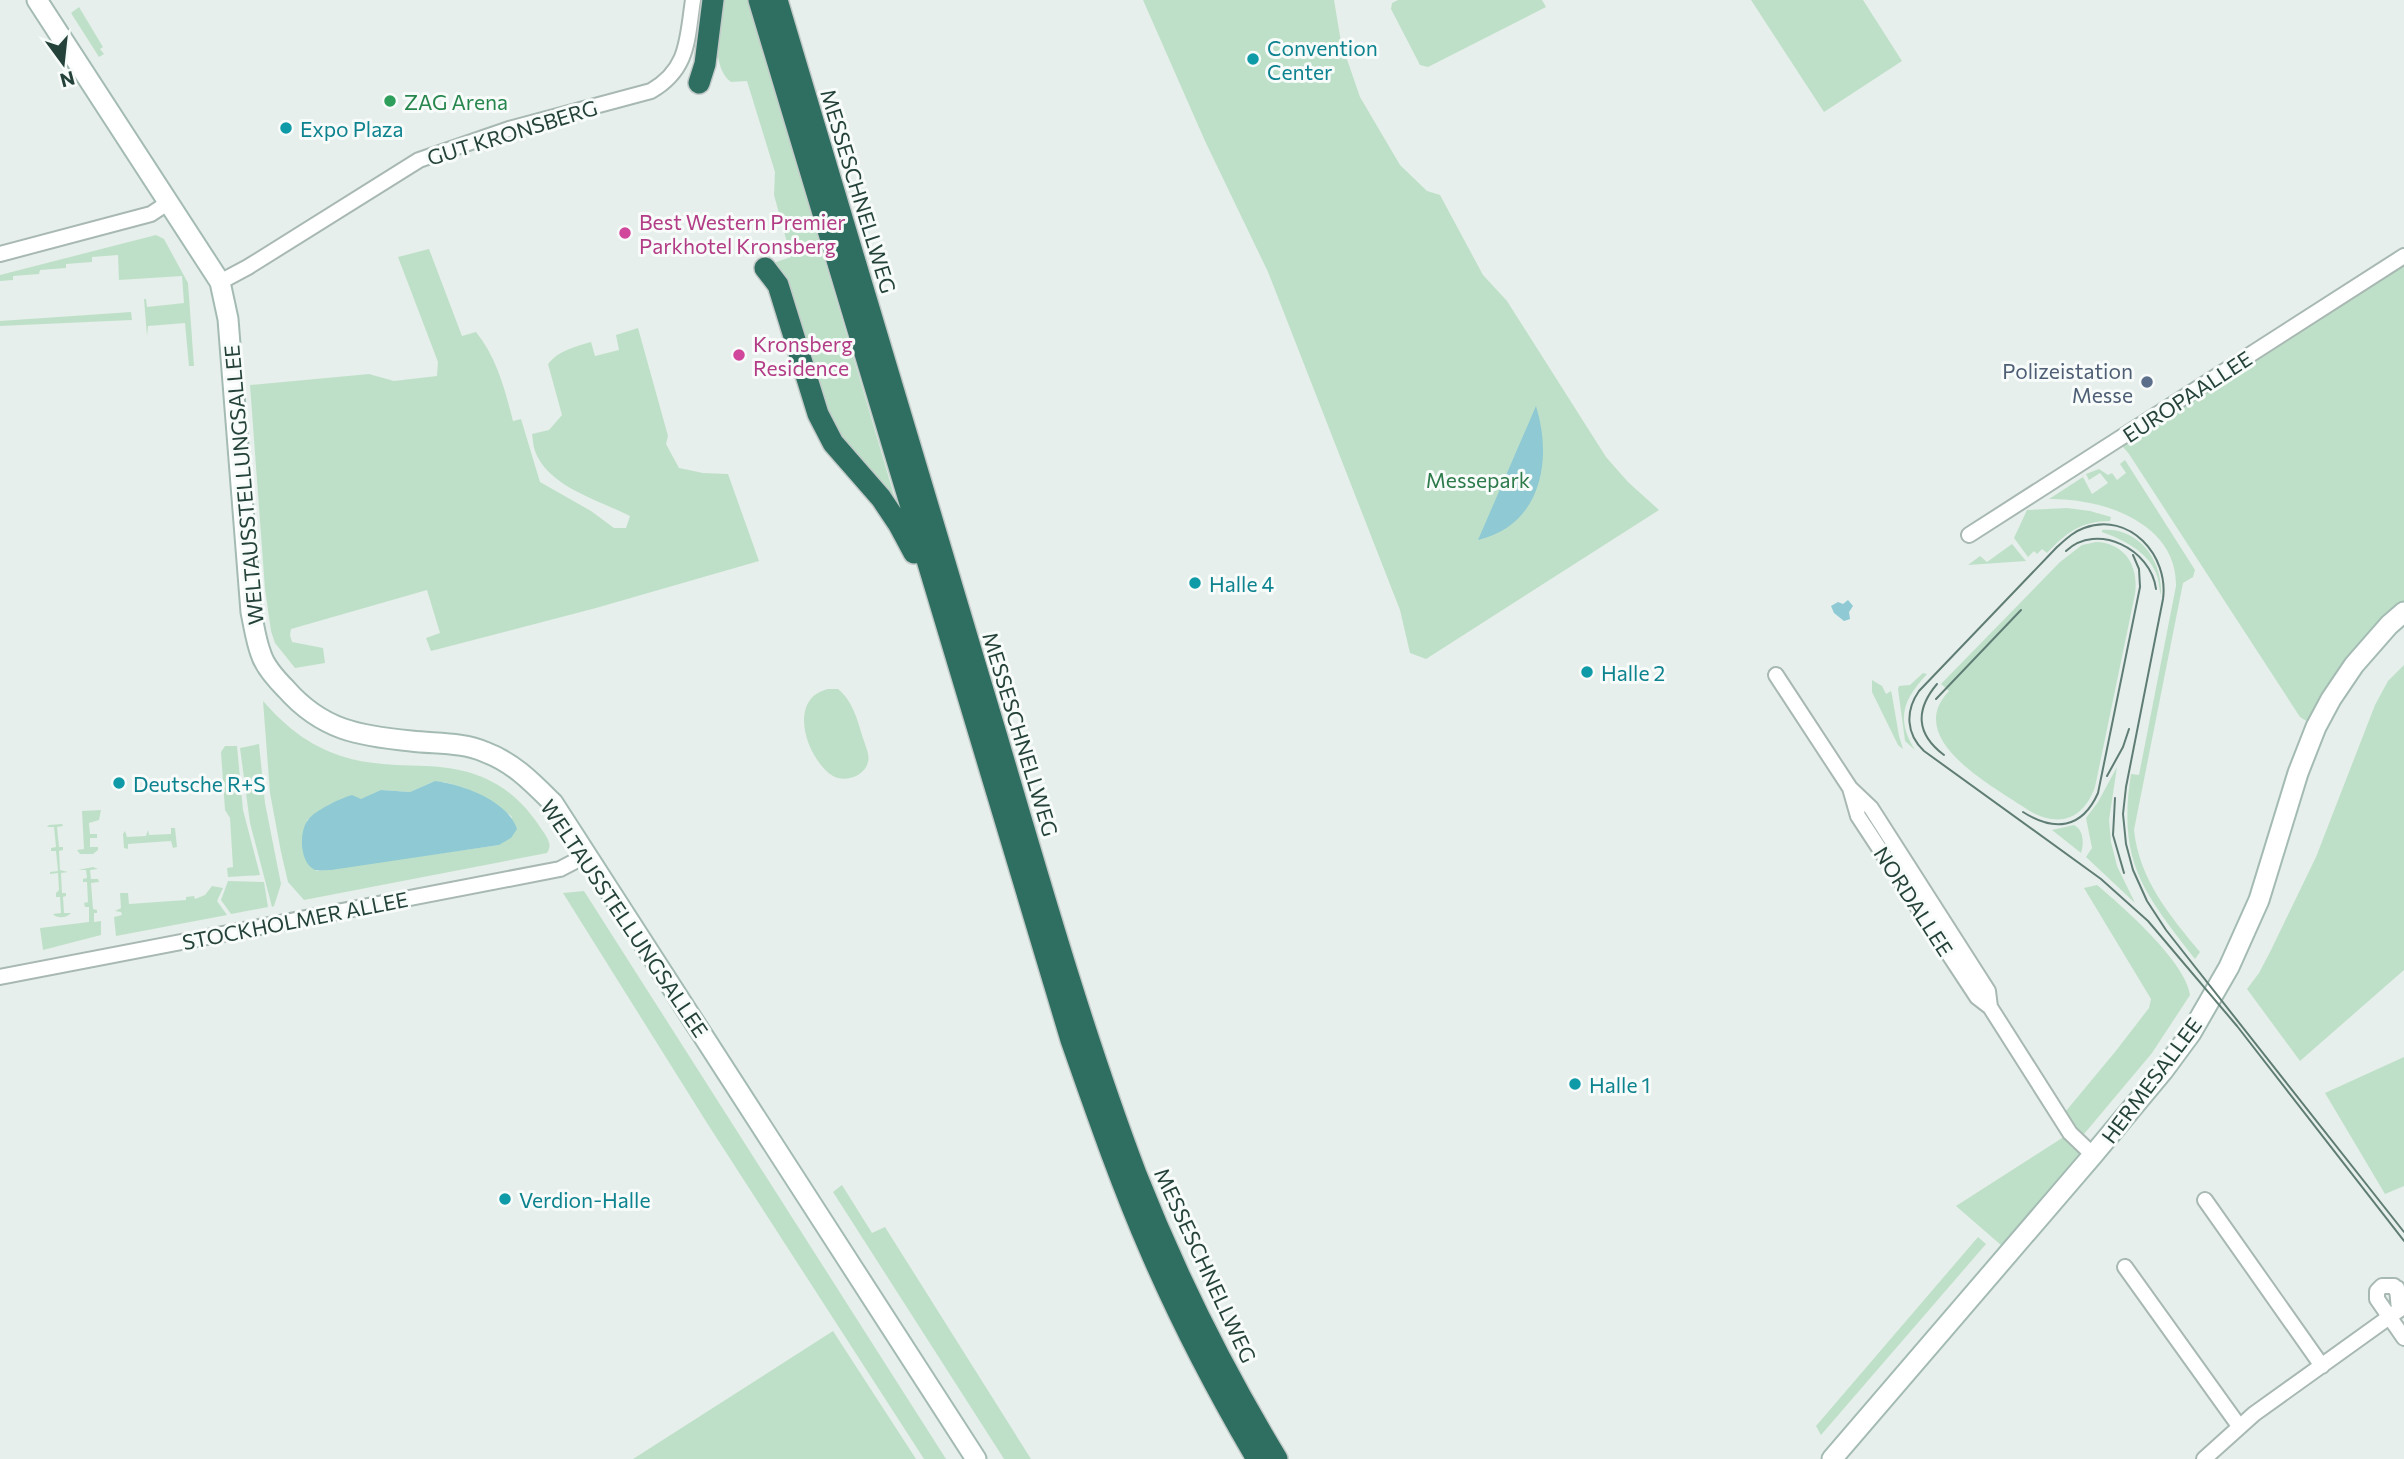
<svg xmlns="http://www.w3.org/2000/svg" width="2404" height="1459" font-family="Commissioner,sans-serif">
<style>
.green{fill:#bfe0c8;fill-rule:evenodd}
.water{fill:#8ec9d4}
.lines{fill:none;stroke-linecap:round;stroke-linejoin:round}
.street-casing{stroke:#a8b8b2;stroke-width:18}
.secondary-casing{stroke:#a4bbb3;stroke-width:23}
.highway-casing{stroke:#c2cac8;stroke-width:24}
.street{stroke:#fff;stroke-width:14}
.secondary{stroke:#fff;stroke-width:19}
.highway{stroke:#2f6f62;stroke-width:21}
.tram{stroke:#5f7d75;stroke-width:2}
.culture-dot{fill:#0f9aa8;stroke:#f7fbf9;stroke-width:2.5}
.leisure-dot{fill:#2e9e5b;stroke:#f7fbf9;stroke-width:2.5}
.hotel-dot{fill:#d1479c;stroke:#f7fbf9;stroke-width:2.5}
.service-dot{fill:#5c6f8a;stroke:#f7fbf9;stroke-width:2.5}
.labels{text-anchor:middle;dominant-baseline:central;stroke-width:6;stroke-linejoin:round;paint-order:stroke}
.culture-label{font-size:21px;fill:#0d838f;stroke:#f7fbf9;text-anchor:start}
.leisure-label{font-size:21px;fill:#27864d;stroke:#f7fbf9;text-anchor:start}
.street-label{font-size:21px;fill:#24423a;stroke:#f7fbf9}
.hotel-label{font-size:21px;fill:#b23c85;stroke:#f7fbf9;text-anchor:start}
.service-label{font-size:21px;fill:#4e5e75;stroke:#f7fbf9;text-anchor:end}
.park-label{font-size:21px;fill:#2d7a4b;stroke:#f7fbf9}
</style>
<rect width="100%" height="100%" fill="#e6efeb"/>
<path class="green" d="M721,0h27l151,512 -60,-69 -69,-179 21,-7 -17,-62 1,-23 -28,-91 -16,1c-21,-15 -13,-60 -10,-82z
M1143,0h191l7,42 19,55 40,68 27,26 13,4 43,80 24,26 99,156 22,25 31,28 -233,149 -16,-6 -10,-43 -132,-338 -63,-131z
M1398,0h144l4,7 -118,60 -8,-2 -29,-56 1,-6z
M1751,0h112l39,61 -78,51z
M79,7l24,40 -3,2 4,5 -5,3 -28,-44z
M156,235l8,4 24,44 6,83h-5l-4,-43 -37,3 -1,10 -3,-37h2l1,8 37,-4 -2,-27 -63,4 -1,-25 -26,2v5l-26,2v4l-26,2 -1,4 -26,2v4l-13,1v-6z
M429,249l33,87 14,-4c21,26 29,58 37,89l8,-2 19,63 51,29 23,17h12l4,-12c-31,-16 -82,-29 -95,-65 -2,-5 -2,-12 -3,-17l17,-4 13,-15 -14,-51c11,-14 27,-17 43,-22l4,14 24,-6 -3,-15 22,-7 30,108 -2,8 13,24 24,5 25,1 31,87 -163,47 -165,43 -5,-13 14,-5 -13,-43 -136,39 -1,6 2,7 31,6 2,15 -30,5 -20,-25 -4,-12 -6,-42 -15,-204 119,-11 25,7 43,-5 1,-14 -40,-105z
M2404,256v356l-88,115 -16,-10 -171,-263 -11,-13z
M131,312l1,8 -132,6v-5z
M2125,460l70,110 -2,7 -10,6 -49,247c5,49 36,86 66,122l-5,7c-51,-66 -78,-97 -64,-185l8,1 37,-189c1,-64 -75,-88 -127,-87l34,-22 9,17 16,-11 -8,-10 -11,7 -3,-6 13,-5 9,6 4,-2 5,7 9,-7 -6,-9z
M2067,508l23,3 21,6 -1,4c-29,0 -44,12 -63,32l-5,-4 -5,5 -3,-3 -6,6 -14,-19 13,-28z
M2102,530c37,-3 61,31 59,65 -2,-6 -2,-15 -5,-22 -8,-21 -34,-34 -54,-41z
M2096,542c29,1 43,24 39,52l-40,193c-12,33 -36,41 -67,23 -33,-23 -126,-70 -79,-119l-8,-7 119,-122 22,-17z
M2012,544l14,17 -58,4 12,-9 7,6z
M2404,665v305l-104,91 -53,-72 12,-16 12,-23 45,-93 59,-152 13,-24z
M1923,673l4,1c-23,25 -32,44 -12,76l-10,-9 -7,-52 1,-3 11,-1z
M1872,680l10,6 4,8 5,-3 1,4 7,41 4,13 -5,-4 -26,-53z
M828,689h10c16,13 20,34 26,52 2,7 6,14 4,21 -3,14 -23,21 -35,14 -20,-12 -39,-54 -23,-76 4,-6 11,-9 18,-11z
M263,701c22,25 45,44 78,55 27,9 56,9 84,10 53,2 88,19 117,64 5,7 11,15 5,23l-243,47 -16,-18 -7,-30 -11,-59zM435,781c29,3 55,18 77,36l-13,28 -183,26 -9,-51 22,-15 39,-7 13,-8 29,2z
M259,744l6,59 16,81 -7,22 -2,1 -22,-84 -10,-75z
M225,746h12l6,64 17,65 -32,2 -1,-9 6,-1 -3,-49 -5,-8 -4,-58z
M2117,767l-8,53 2,22 6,24 18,37 -49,-46 6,-9 -6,-30 12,-16z
M101,810l-2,10 -10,3 1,11h7v4h-7v9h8v3l-5,4h-13l-3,-4 7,-1 -2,-38z
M62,824l1,2 -6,1 2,20h4v3l-4,1 1,19 8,2 -7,1 1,20h4v3l-3,1 1,16h7c-4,5 -14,6 -18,1l8,-1 -1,-16h-4v-4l3,-3 -1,-17 -8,1v-2l8,-1 -2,-20h-5v-3l5,-1 -2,-20h-7l2,-2z
M2074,825c10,5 10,19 7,28l-29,-23z
M171,828h4l2,19 -4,1 -2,-7 -43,3v5l-4,-1 -1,-14 2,-3 2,6 19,-1 2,-6 1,5 22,-1z
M93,867l5,2 -8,1 1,9h7l1,3 -8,1 2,26 4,1v3h-3v9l7,-1v14l-58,15 -3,-22 49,-6v-15h-4l-1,-4 4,-1 -1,-20h-4v-3l4,-1 -1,-8h-8z
M228,881l36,1 4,25 -37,7 -10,-14z
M2097,885c25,21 89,77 93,110l-38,58 -73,87 14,15 -84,97 -53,-46 114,-73 -9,-16 54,-65 34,-44 2,-9 -67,-111z
M212,886l11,2 -6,13 10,14 -111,21 -2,-19 8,-2 -1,-3 -6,-1 6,-3 -1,-15h8l1,11 57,-4v-3l8,-1 1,3 10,-4z
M584,891l362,568h-22l-217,-336 -144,-230z
M2404,1057v129l-19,8 -60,-101z
M842,1185l30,48 13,-6 146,232h-27l-171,-267z
M1978,1237l8,7 -165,191 -5,-9z
M833,1331l83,128h-283z"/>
<path class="water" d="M1536,406c17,55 5,119 -58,134z
M1848,600l5,6 -4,6 1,7 -6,2 -10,-8 -3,-7 7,-4 5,2z
M435,781c27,3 73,20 82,48l-6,9 -12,7 -168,25c-5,0 -12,1 -16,0 -16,-7 -16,-39 -7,-50 6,-9 33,-22 44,-25l9,4 20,-9 29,2z"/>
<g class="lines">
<g class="street-casing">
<path id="street" d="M0,254l151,-40 18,-12
M220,282l28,-15 171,-107 90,-31 142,-38c38,-22 36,-52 42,-91
M1969,535l435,-279
M1776,675l74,113 21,20 117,183 2,16
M1850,788l8,28 119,181 13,10 80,126 23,22
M0,977l560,-108 27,-14
M2205,1200l117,166
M2125,1267l114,159
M2398,1294l-4,-8h-12l-5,5v8l27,39
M2204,1459l50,-45 145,-104 -2,-22"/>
</g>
<g class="secondary-casing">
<path id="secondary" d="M37,0l183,282 8,37 23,293c3,14 5,29 10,42 4,13 16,26 25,35 36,41 73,47 125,52 25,3 51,1 74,11 29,11 47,30 68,51l423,656
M1832,1459l261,-304 70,-84 28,-38 38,-66 30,-67 39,-127 18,-46 15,-28 23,-34 35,-40 15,-13"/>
</g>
<g class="highway-casing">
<path id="highway" d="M759,0l312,1040c25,71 49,141 79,210 31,72 67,141 107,209
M777,0c73,246 146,492 220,737 43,146 85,294 139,437 39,99 86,194 141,285
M699,83l6,-19 8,-64
M765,268l13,17 40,129 15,29 48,55 18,27 15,28"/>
</g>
<use href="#street" class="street"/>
<use href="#secondary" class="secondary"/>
<use href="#highway" class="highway"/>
<path class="tram" d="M2066,551c31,-29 85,-2 90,38
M1937,684c-22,26 -21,50 7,71
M1936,699l85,-89
M2107,776l16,-29 6,-18
M2115,798l-2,37 11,38
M2023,812c31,20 59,17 75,-19l42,-206 -1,-18 -6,-14
M2404,1232l-238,-302 -19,-29 -14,-31 -7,-26 -3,-30 3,-27 37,-188c6,-43 -33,-88 -79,-71 -11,4 -18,11 -27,19l-138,144c-14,20 -13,43 5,60l177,128 47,42 89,105 167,215"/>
</g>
<g class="culture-dot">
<circle cx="1253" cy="59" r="7"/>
<circle cx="286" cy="128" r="7"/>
<circle cx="1195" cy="583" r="7"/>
<circle cx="1587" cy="672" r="7"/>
<circle cx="119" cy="783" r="7"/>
<circle cx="1575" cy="1084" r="7"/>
<circle cx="505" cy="1199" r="7"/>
</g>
<circle class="leisure-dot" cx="390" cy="101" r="7"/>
<g class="hotel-dot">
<circle cx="625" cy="233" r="7"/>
<circle cx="739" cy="355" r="7"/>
</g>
<circle class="service-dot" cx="2147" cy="382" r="7"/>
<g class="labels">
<g class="culture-label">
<text x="1267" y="47">Convention<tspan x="1267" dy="24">Center</tspan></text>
<text x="300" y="128">Expo Plaza</text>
<text x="1209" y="583">Halle 4</text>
<text x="1601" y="672">Halle 2</text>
<text x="133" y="783">Deutsche R+S</text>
<text x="1589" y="1084">Halle 1</text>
<text x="519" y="1199">Verdion-Halle</text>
</g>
<g class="leisure-label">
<text x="404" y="101">ZAG Arena</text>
</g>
<g class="street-label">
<text transform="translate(512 132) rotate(-17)">GUT KRONSBERG</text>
<text transform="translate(859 191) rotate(73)">MESSESCHNELLWEG</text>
<text transform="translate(2187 396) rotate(-33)">EUROPAALLEE</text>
<text transform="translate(243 485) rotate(-95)">WELTAUSSTELLUNGSALLEE</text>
<text transform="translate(1021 734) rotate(73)">MESSESCHNELLWEG</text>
<text transform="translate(1914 901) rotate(57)">NORDALLEE</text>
<text transform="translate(625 918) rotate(56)">WELTAUSSTELLUNGSALLEE</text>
<text transform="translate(295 920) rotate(-11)">STOCKHOLMER ALLEE</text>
<text transform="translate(2151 1080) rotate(-53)">HERMESALLEE</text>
<text transform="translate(1206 1265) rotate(65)">MESSESCHNELLWEG</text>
</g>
<g class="hotel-label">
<text x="639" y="221">Best Western Premier<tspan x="639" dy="24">Parkhotel Kronsberg</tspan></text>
<text x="753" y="343">Kronsberg<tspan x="753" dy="24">Residence</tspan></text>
</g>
<g class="service-label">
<text x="2133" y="370">Polizeistation<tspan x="2133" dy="24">Messe</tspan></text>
</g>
<g class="park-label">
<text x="1478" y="479">Messepark</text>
</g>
</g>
<g transform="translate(63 63) rotate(165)" stroke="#f7fbf9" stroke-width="5" paint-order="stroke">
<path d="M0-5L12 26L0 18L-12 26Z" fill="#24423a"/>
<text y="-10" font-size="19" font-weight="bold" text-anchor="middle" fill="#24423a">N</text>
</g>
</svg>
